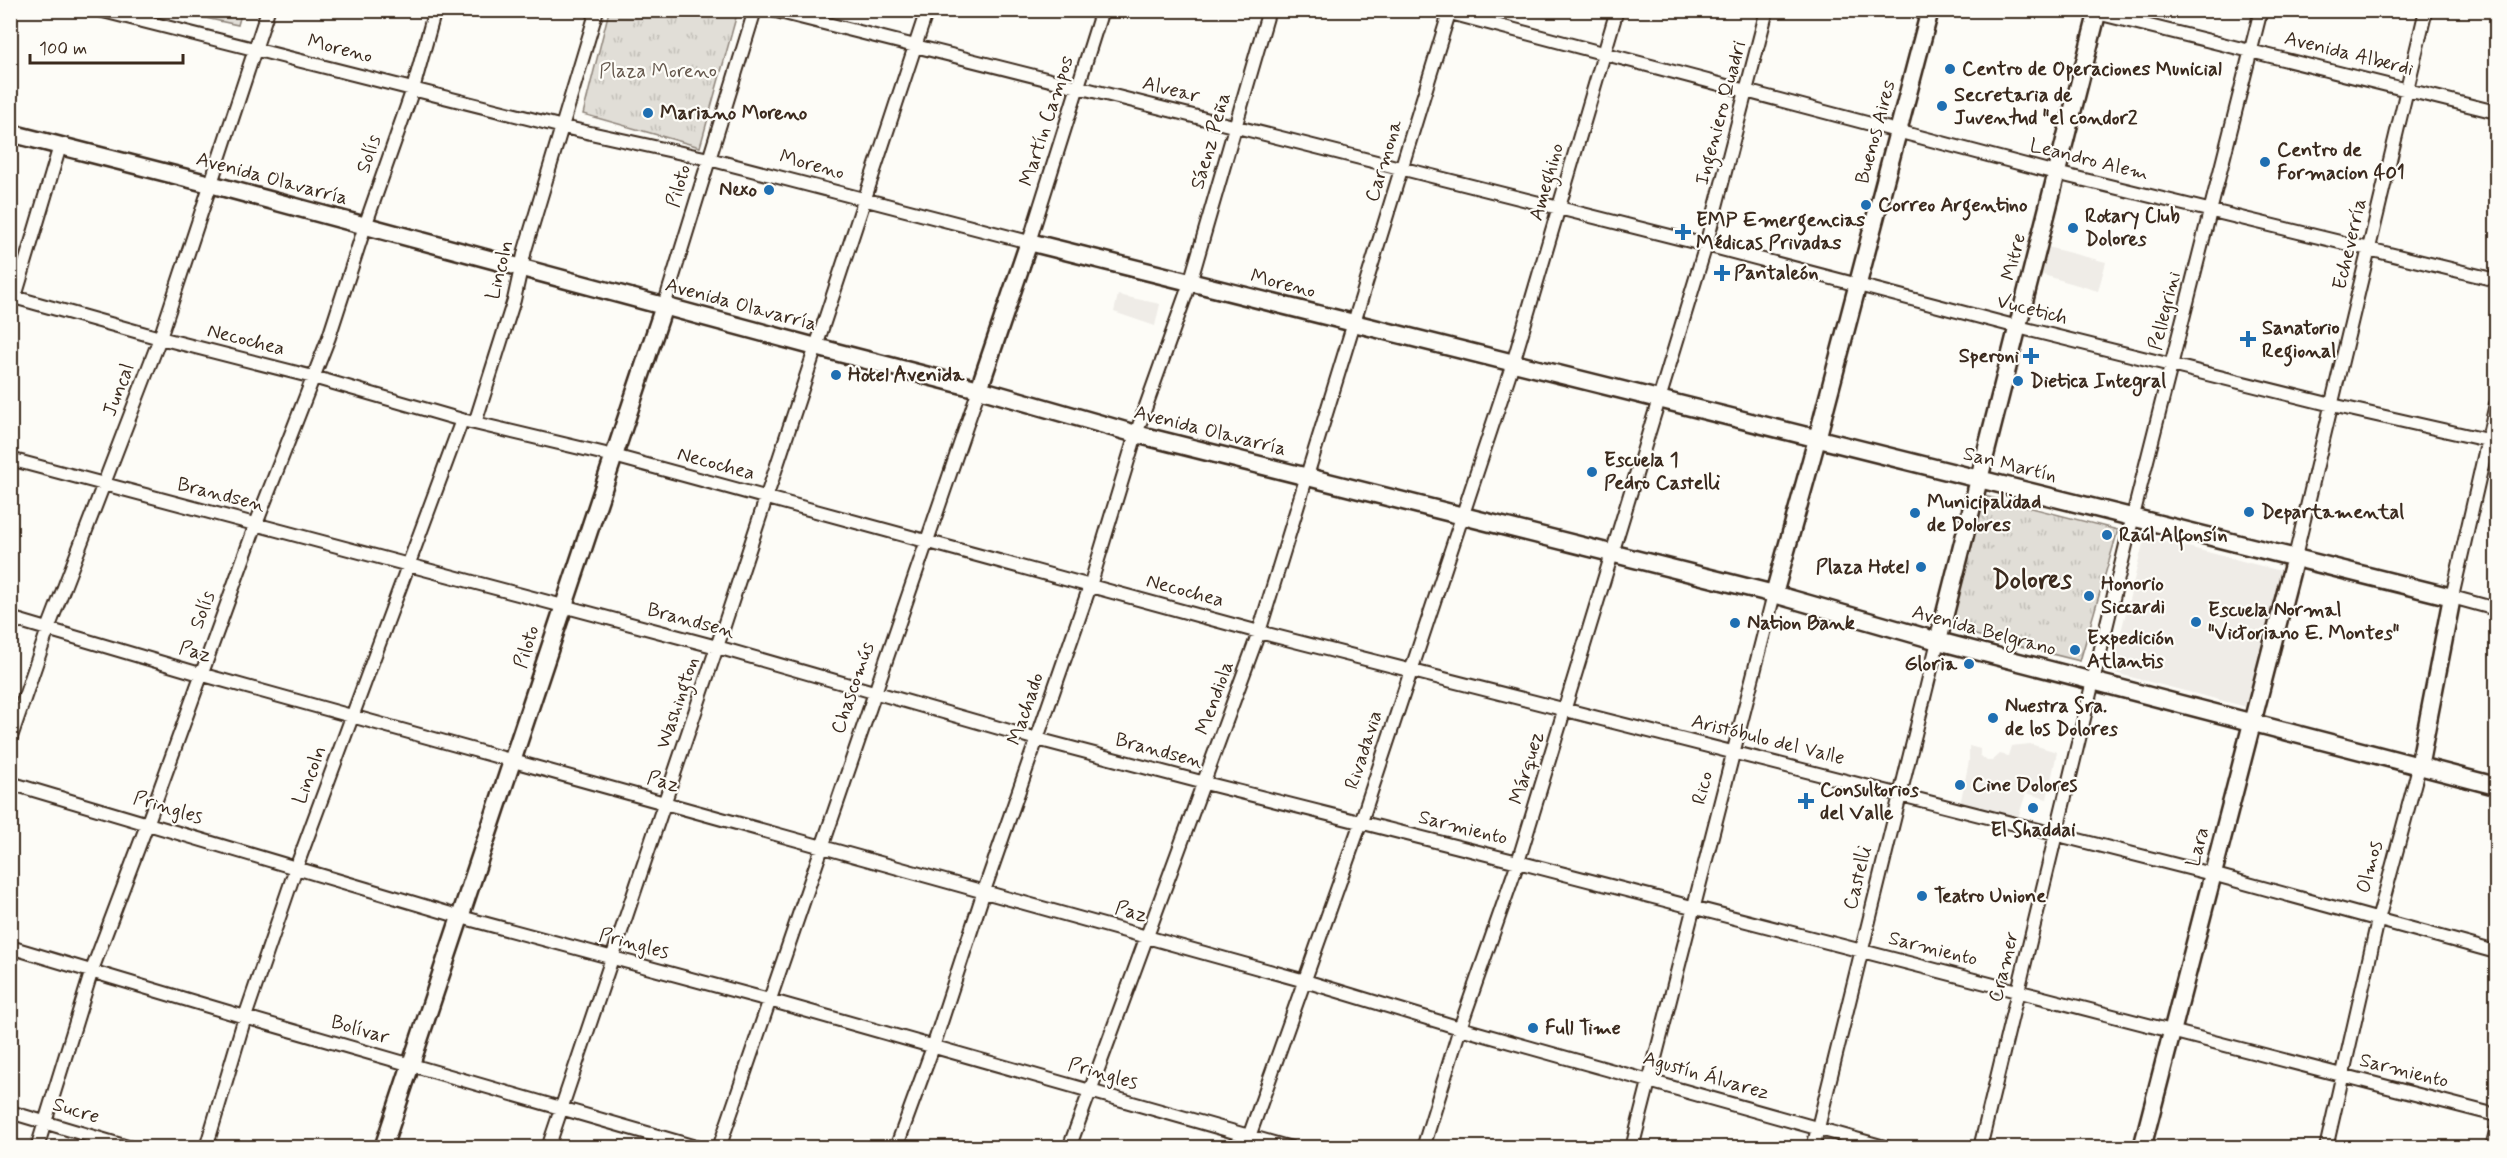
<svg xmlns="http://www.w3.org/2000/svg" width="2507" height="1158" font-family="Mynerve,sans-serif">
<style>
.built{fill:#efece7}
.grass{fill:url(#grass-tufts);stroke:#8e847a;stroke-width:1.5}
.pitch{fill:#e1ded7;stroke:#8e847a;stroke-width:1.5}
.lines{fill:none;stroke-linecap:round;stroke-linejoin:round}
.street-casing{stroke:#3b2a1e;stroke-width:16}
.secondary-casing{stroke:#3b2a1e;stroke-width:21}
.street{stroke:#fdfcf7;stroke-width:12}
.secondary{stroke:#fdfcf7;stroke-width:16}
.poi-dot{fill:#1f6fb2;stroke:#fdfcf7;stroke-width:2}
.labels{text-anchor:middle;dominant-baseline:central;stroke-width:4.5;stroke-linejoin:round;paint-order:stroke}
.street-label{font-size:20px;fill:#3b2a1e;stroke:#fdfcf7}
.poi-label{font-size:20px;font-weight:bold;fill:#3b2a1e;stroke:#fdfcf7;text-anchor:start}
.park-label{font-size:20px;fill:#64574c;stroke:#fdfcf7}
.district-label{font-size:26px;font-weight:bold;fill:#3b2a1e;stroke:#fdfcf7}
</style>
<defs>
<pattern id="grass-tufts" width="24" height="20" patternUnits="userSpaceOnUse" patternTransform="scale(1.5)"><rect width="24" height="20" fill="#e1ded7"/><path d="M3 7l-1-3M5 7V3M7 7l1-3M15 17l-1-3M17 17v-4M19 17l1-3" fill="none" stroke="#c2bfb8"/></pattern>
</defs>
<rect width="100%" height="100%" fill="#fdfcf7"/>
<filter id="ink" filterUnits="userSpaceOnUse"><feTurbulence type="fractalNoise" baseFrequency=".0167" numOctaves="2"/><feDisplacementMap in="SourceGraphic" scale="12" xChannelSelector="R" yChannelSelector="G"/><feConvolveMatrix kernelMatrix="1 2 1 2 8 2 1 2 1" color-interpolation-filters="sRGB"/></filter>
<g filter="url(#ink)">
<path class="built" d="M2047,247l59,15 -8,29 -58,-17z
M1118,295l42,9 -5,22 -41,-14z
M2145,536l136,35 -34,136 -136,-35z
M2030,744l27,8 -10,47 -21,-6 -8,25 -58,-13 9,-44v-15l11,3v6l7,6h5l8,-7 8,2 3,-10z"/>
<path class="grass" d="M721,10l16,4 -37,133 -117,-33 26,-103z
M1981,495l137,35 -38,131 -133,-33z"/>
<path class="pitch" d="M173,11l69,-1v1l-4,14z"/>
<g class="lines">
<g class="street-casing">
<path id="street" d="M99,10l464,117 146,32 320,83 73,-232
M772,10l934,235 312,82 314,78 164,37
M1443,11l613,162 440,107
M2097,13l399,99
M10,296l150,42 153,39 149,43 152,36 645,176 953,242 284,78
M15,297l45,-151
M664,306l91,-296
M2496,404l-44,193 44,12
M475,423l39,-123 11,-50 72,-240
M10,459l707,188 320,92 168,44 313,79 978,253
M2295,557l131,-547
M10,618l190,56 1105,307 155,47 428,120
M10,740l38,-111 112,-291 108,-328
M10,783l451,134 308,83 522,148
M10,947l235,70 454,131
M10,1112l121,36
M37,1148l55,-178 56,-148 108,-298 73,-187 36,-111 48,-137 22,-79
M206,1148l39,-131 51,-149 166,-448
M548,1148l169,-501 210,-637
M719,1148l260,-759
M896,1148l37,-101 51,-156 106,-305 46,-152 54,-151 79,-273
M1069,1148l190,-516 191,-622
M1245,1148l116,-326 152,-459 104,-353
M1423,1148l37,-120 58,-166 188,-617 61,-235
M1632,1148l142,-554
M1813,1148l125,-507
M1980,1148l153,-632 128,-506
M2326,1148l52,-228 41,-153
M2492,1148l4,-17"/>
</g>
<g class="secondary-casing">
<path id="secondary" d="M10,133l200,51 606,163 163,42 157,45 638,160 164,47 558,145
M979,389l50,-147 1423,355 -33,170
M1774,594l43,-155 113,-429
M1938,641l160,-631
M383,1148l281,-842
M2142,1148l153,-591"/>
</g>
<use href="#street" class="street"/>
<use href="#secondary" class="secondary"/>
</g>
</g>
<g class="poi-dot">
<circle cx="1950" cy="69" r="6"/>
<circle cx="1942" cy="106" r="6"/>
<circle cx="648" cy="113" r="6"/>
<circle cx="2265" cy="162" r="6"/>
<circle cx="769" cy="190" r="6"/>
<circle cx="1866" cy="205" r="6"/>
<circle cx="2073" cy="228" r="6"/>
<path d="M1680 223h6v6h6v6h-6v6h-6v-6h-6v-6h6z"/>
<path d="M1719 264h6v6h6v6h-6v6h-6v-6h-6v-6h6z"/>
<path d="M2245 330h6v6h6v6h-6v6h-6v-6h-6v-6h6z"/>
<path d="M2028 347h6v6h6v6h-6v6h-6v-6h-6v-6h6z"/>
<circle cx="836" cy="375" r="6"/>
<circle cx="2018" cy="381" r="6"/>
<circle cx="1592" cy="472" r="6"/>
<circle cx="2249" cy="512" r="6"/>
<circle cx="1915" cy="513" r="6"/>
<circle cx="2107" cy="535" r="6"/>
<circle cx="1921" cy="567" r="6"/>
<circle cx="2089" cy="596" r="6"/>
<circle cx="2196" cy="622" r="6"/>
<circle cx="1735" cy="623" r="6"/>
<circle cx="2075" cy="650" r="6"/>
<circle cx="1969" cy="664" r="6"/>
<circle cx="1993" cy="718" r="6"/>
<circle cx="1960" cy="785" r="6"/>
<path d="M1803 792h6v6h6v6h-6v6h-6v-6h-6v-6h6z"/>
<circle cx="2033" cy="808" r="6"/>
<circle cx="1922" cy="896" r="6"/>
<circle cx="1533" cy="1028" r="6"/>
</g>
<g class="labels">
<g class="street-label">
<text transform="translate(340 49) rotate(14)">Moreno</text>
<text transform="translate(2349 54) rotate(14)">Avenida Alberdi</text>
<text transform="translate(1171 90) rotate(14)">Alvear</text>
<text transform="translate(1721 113) rotate(-75)">Ingeniero Quadri</text>
<text transform="translate(1047 121) rotate(-72)">Martín Campos</text>
<text transform="translate(1876 132) rotate(-75)">Buenos Aires</text>
<text transform="translate(1211 141) rotate(-74)">Sáenz Peña</text>
<text transform="translate(369 154) rotate(-71)">Solís</text>
<text transform="translate(2089 160) rotate(14)">Leandro Alem</text>
<text transform="translate(1384 161) rotate(-73)">Carmona</text>
<text transform="translate(812 165) rotate(15)">Moreno</text>
<text transform="translate(272 179) rotate(15)">Avenida Olavarría</text>
<text transform="translate(1547 182) rotate(-74)">Ameghino</text>
<text transform="translate(679 186) rotate(-73)">Piloto</text>
<text transform="translate(2350 244) rotate(-77)">Echeverría</text>
<text transform="translate(2014 257) rotate(-76)">Mitre</text>
<text transform="translate(500 270) rotate(-76)">Lincoln</text>
<text transform="translate(1283 284) rotate(14)">Moreno</text>
<text transform="translate(741 305) rotate(15)">Avenida Olavarría</text>
<text transform="translate(2032 310) rotate(14)">Vucetich</text>
<text transform="translate(2165 311) rotate(-76)">Pellegrini</text>
<text transform="translate(246 340) rotate(14)">Necochea</text>
<text transform="translate(119 390) rotate(-69)">Juncal</text>
<text transform="translate(1210 431) rotate(14)">Avenida Olavarría</text>
<text transform="translate(716 464) rotate(15)">Necochea</text>
<text transform="translate(2010 465) rotate(14)">San Martín</text>
<text transform="translate(221 495) rotate(14)">Brandsen</text>
<text transform="translate(1185 591) rotate(15)">Necochea</text>
<text transform="translate(203 610) rotate(-70)">Solís</text>
<text transform="translate(691 621) rotate(15)">Brandsen</text>
<text transform="translate(1984 631) rotate(15)">Avenida Belgrano</text>
<text transform="translate(527 647) rotate(-72)">Piloto</text>
<text transform="translate(195 652) rotate(16)">Paz</text>
<text transform="translate(853 688) rotate(-71)">Chascomús</text>
<text transform="translate(1215 698) rotate(-70)">Mendiola</text>
<text transform="translate(678 703) rotate(-71)">Washington</text>
<text transform="translate(1026 709) rotate(-71)">Machado</text>
<text transform="translate(1768 740) rotate(14)">Aristóbulo del Valle</text>
<text transform="translate(1364 750) rotate(-72)">Rivadavia</text>
<text transform="translate(1159 751) rotate(15)">Brandsen</text>
<text transform="translate(1527 768) rotate(-73)">Márquez</text>
<text transform="translate(310 775) rotate(-69)">Lincoln</text>
<text transform="translate(663 782) rotate(16)">Paz</text>
<text transform="translate(1703 788) rotate(-76)">Rico</text>
<text transform="translate(168 808) rotate(17)">Pringles</text>
<text transform="translate(1463 828) rotate(14)">Sarmiento</text>
<text transform="translate(2198 847) rotate(-75)">Lara</text>
<text transform="translate(2370 867) rotate(-75)">Olmos</text>
<text transform="translate(1858 878) rotate(-76)">Castelli</text>
<text transform="translate(1131 912) rotate(16)">Paz</text>
<text transform="translate(634 944) rotate(15)">Pringles</text>
<text transform="translate(1933 949) rotate(14)">Sarmiento</text>
<text transform="translate(2004 967) rotate(-76)">Cramer</text>
<text transform="translate(360 1030) rotate(16)">Bolívar</text>
<text transform="translate(2404 1071) rotate(14)">Sarmiento</text>
<text transform="translate(1103 1074) rotate(16)">Pringles</text>
<text transform="translate(1706 1076) rotate(16)">Agustín Álvarez</text>
<text transform="translate(76 1111) rotate(17)">Sucre</text>
</g>
<g class="poi-label">
<text x="1962" y="69">Centro de Operaciones Municial</text>
<text x="1954" y="95">Secretaria de<tspan x="1954" dy="23">Juventud "el condor2</tspan></text>
<text x="660" y="113">Mariano Moreno</text>
<text x="2277" y="150">Centro de<tspan x="2277" dy="23">Formacion 401</tspan></text>
<text x="757" y="190" text-anchor="end">Nexo</text>
<text x="1878" y="205">Correo Argentino</text>
<text x="2085" y="216">Rotary Club<tspan x="2085" dy="23">Dolores</tspan></text>
<text x="1696" y="220">EMP Emergencias<tspan x="1696" dy="23">Médicas Privadas</tspan></text>
<text x="1734" y="273">Pantaleón</text>
<text x="2262" y="328">Sanatorio<tspan x="2262" dy="23">Regional</tspan></text>
<text x="2019" y="356" text-anchor="end">Speroni</text>
<text x="848" y="375">Hotel Avenida</text>
<text x="2030" y="381">Dietica Integral</text>
<text x="1604" y="460">Escuela 1<tspan x="1604" dy="23">Pedro Castelli</tspan></text>
<text x="1927" y="502">Municipalidad<tspan x="1927" dy="23">de Dolores</tspan></text>
<text x="2261" y="512">Departamental</text>
<text x="2119" y="535">Raúl Alfonsín</text>
<text x="1909" y="567" text-anchor="end">Plaza Hotel</text>
<text x="2101" y="584">Honorio<tspan x="2101" dy="23">Siccardi</tspan></text>
<text x="2208" y="610">Escuela Normal<tspan x="2208" dy="23">"Victoriano E. Montes"</tspan></text>
<text x="1747" y="623">Nation Bank</text>
<text x="2087" y="638">Expedición<tspan x="2087" dy="23">Atlantis</tspan></text>
<text x="1957" y="664" text-anchor="end">Gloria</text>
<text x="2005" y="706">Nuestra Sra.<tspan x="2005" dy="23">de los Dolores</tspan></text>
<text x="1972" y="785">Cine Dolores</text>
<text x="1820" y="790">Consultorios<tspan x="1820" dy="23">del Valle</tspan></text>
<text x="2033" y="830" text-anchor="middle">El Shaddai</text>
<text x="1934" y="896">Teatro Unione</text>
<text x="1545" y="1028">Full Time</text>
</g>
<g class="park-label">
<text x="658" y="71">Plaza Moreno</text>
</g>
<g class="district-label">
<text x="2032" y="581">Dolores</text>
</g>
</g>
<rect width="2507" height="1158" fill="none" stroke="#fdfcf7" stroke-width="36"/>
<rect x="18" y="18" width="2471" height="1122" fill="none" stroke="#3b2a1e" stroke-width="2" filter="url(#ink)"/>
<path d="M30 54v9h153v-9" fill="none" stroke="#3b2a1e" stroke-width="3"/>
<text x="39" y="54" font-size="18" fill="#3b2a1e" stroke="#fdfcf7" stroke-width="4.5" paint-order="stroke">100 m</text>
</svg>
